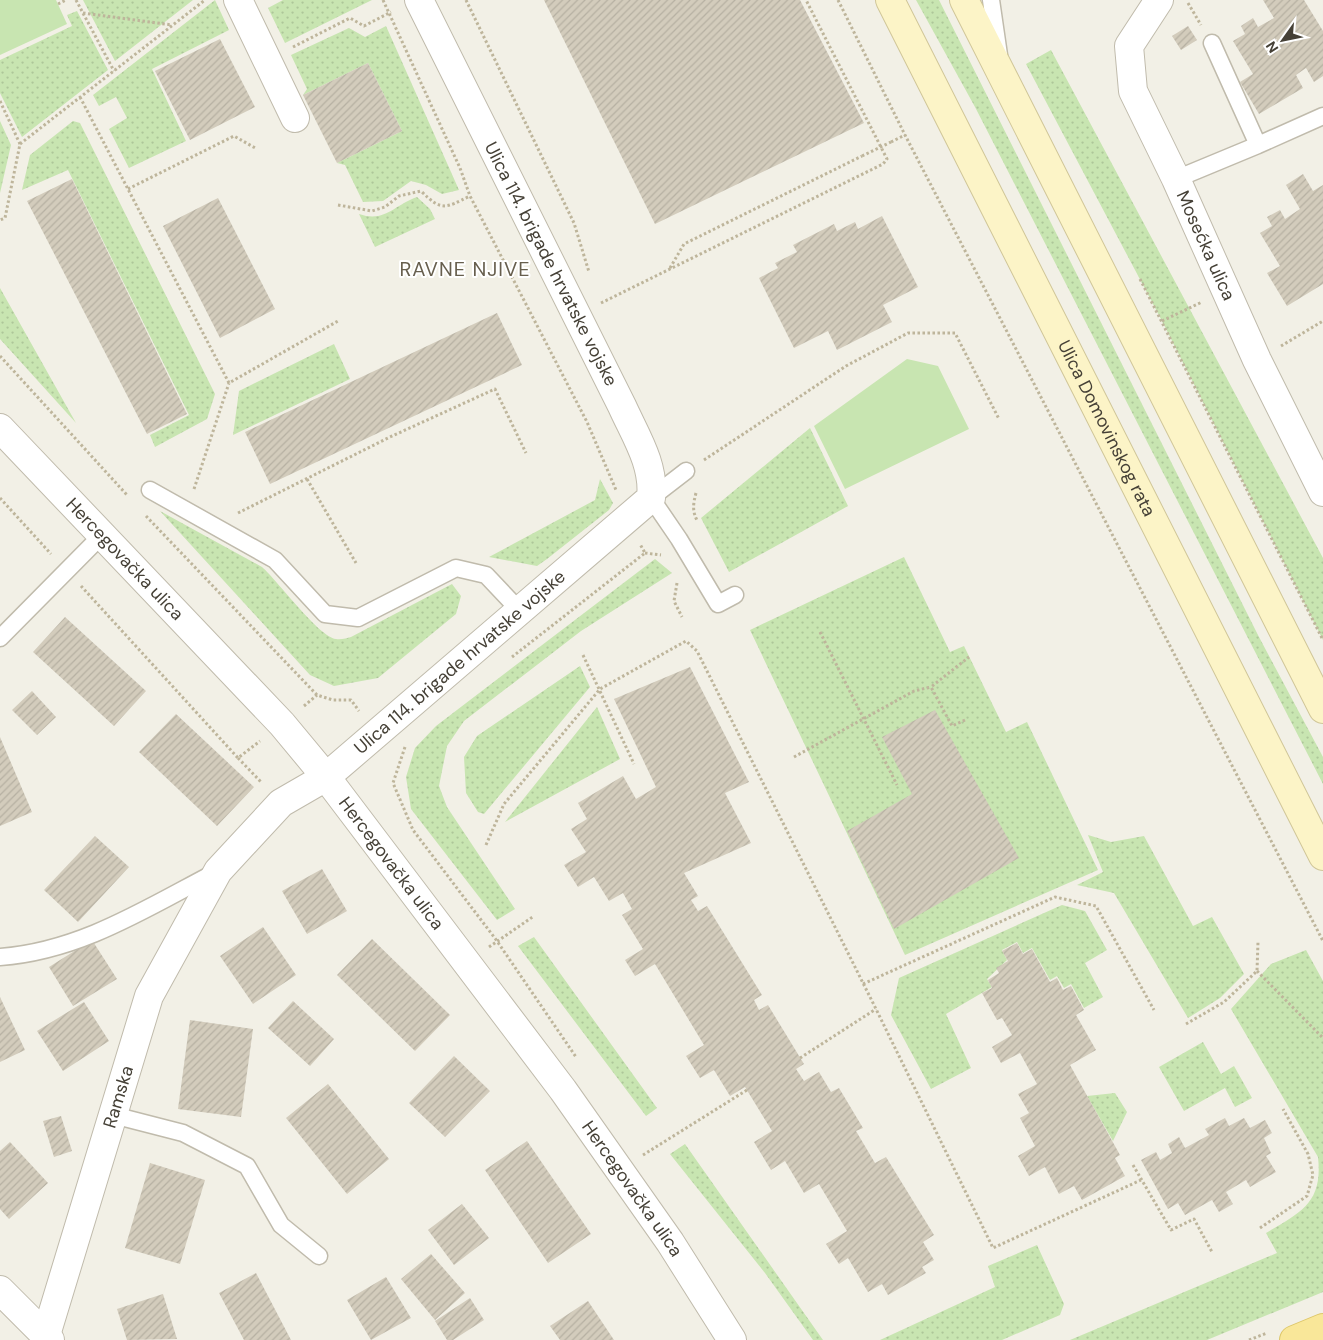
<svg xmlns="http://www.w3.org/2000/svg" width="1323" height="1340" font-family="'DM Sans',sans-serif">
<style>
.grass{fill:url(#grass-dots)}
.pitch{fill:#c8e5b1}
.building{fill:url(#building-hatch)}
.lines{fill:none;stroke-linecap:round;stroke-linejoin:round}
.service-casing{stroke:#c0bbac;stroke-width:19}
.minor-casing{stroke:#c0bbac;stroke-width:30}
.secondary-casing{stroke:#d0c698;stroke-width:30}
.primary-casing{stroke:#ddc669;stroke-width:30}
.path{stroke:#beb59b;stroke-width:3;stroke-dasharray:2.5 2.5;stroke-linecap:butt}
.service{stroke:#fff;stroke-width:16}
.minor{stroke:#fff;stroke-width:28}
.secondary{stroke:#fcf4c7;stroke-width:28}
.primary{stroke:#f9e799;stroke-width:28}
.path-bridge{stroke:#beb59b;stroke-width:3;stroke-dasharray:2.5 2.5;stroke-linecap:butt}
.labels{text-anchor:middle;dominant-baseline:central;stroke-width:4;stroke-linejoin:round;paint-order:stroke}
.street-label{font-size:18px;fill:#454036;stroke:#fff}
.quarter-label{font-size:20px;letter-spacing:1px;fill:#675f4e;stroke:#fff}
</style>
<defs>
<pattern id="grass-dots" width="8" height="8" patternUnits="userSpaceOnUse" patternTransform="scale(1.25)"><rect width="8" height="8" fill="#c8e5b1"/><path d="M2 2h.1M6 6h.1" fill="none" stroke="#adc699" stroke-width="1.8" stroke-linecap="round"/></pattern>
<pattern id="building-hatch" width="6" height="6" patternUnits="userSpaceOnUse" patternTransform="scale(1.25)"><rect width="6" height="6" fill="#d3ccbc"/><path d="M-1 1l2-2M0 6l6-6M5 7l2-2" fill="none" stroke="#b6b0a2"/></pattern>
</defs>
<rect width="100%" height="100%" fill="#f2f0e6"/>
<path class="grass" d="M83,0h110l-78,61z
M215,0l14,30 -77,39 34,72 -57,27 -20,-39 18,-11 -11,-21 -17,9 -6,-11z
M283,0h89l-87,43 -17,-35z
M916,0h23l320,637 64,120v27l-348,-677z
M77,11l31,59 -86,67 -22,-44v-33l72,-34 -5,-11z
M386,26l73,164 -17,4 -16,-9 -15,-4 -28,20 -20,1 -18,-37 -8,-2 65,-32 -34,-68 -65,32 4,-6 -16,-34 58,-27 16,9z
M1051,50l272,508v82l-161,-319 -136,-257z
M0,121l11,24 -11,48z
M73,121l7,2 135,271 -8,25 -52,28 -5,-12 39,-20 -121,-245 -46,20 8,-35z
M417,197l13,12 5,10 -60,28 -16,-33c26,9 35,-9 58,-17z
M0,288l76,135 -76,-84z
M334,344l16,35 -117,56 6,-44z
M810,428l38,78 -119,66 -28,-54z
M600,479l13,24 -4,7 -62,49 -10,7 -48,-9 106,-57z
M160,511l102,56c16,14 57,70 74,72 5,1 11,-1 15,-2l101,-53 9,12 -5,18 -78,64 -44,8 -24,-11z
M904,557l46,95 14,-6 42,86 21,-10 71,148 -193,85 -155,-325z
M655,559l17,14 -91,58 -117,90 -17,25 -8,40 8,21 68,102 -18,11 -86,-111 -5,-32 9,-29 21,-22z
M580,666l10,21 -106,127 -6,-2 -12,-19 -2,-36 13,-21z
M597,707l23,52 -115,63z
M1088,835l23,7 33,-6 49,90 19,-9 32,57 -24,24 -32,20 -74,-125 -37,-8 26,-13z
M1062,905l23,6 22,39 -22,13 18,34 -19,11 -13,-24 -7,4 -7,-12 -7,4 -18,-32 -9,5 -6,-11 -15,8 5,10 -20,19 5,8 -46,27 25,54 -40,21 -40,-74 8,-37z
M534,937l123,171 -11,8 -128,-170z
M1306,950l17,31v311l-116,48h-137l207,-87 -11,-20c35,-21 57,-30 52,-76l-87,-148 40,-45z
M1203,1042l18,32 13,-8 18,32 -17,9 -10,-19 -41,23 -25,-44z
M1115,1093l12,19 -14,29 -26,-45z
M685,1144l138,196h-10l-48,-67 -95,-119z
M1037,1245l27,59 -4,11 -58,25h-122l115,-53 -7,-21z"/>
<path class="pitch" d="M0,0h56l11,24 -67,31z
M907,359l31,7 31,63 -124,60 -31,-63z"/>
<path class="building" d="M544,0h256l64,123 -209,101z
M1263,0h41l19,31v45l-9,6 -8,-14 -10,7 7,13 -44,26 -19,-32 13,-8 -20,-33 12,-7 -4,-8 12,-8 5,9 16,-9z
M1188,26l9,14 -16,10 -9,-14z
M220,39l35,68 -65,33 -35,-69z
M368,63l34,68 -65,32 -34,-68z
M1303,174l10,17 10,-6v99l-36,22 -20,-33 13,-7 -20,-33 12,-7 -5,-9 13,-7 5,9 15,-10 -14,-24z
M72,179l115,235 -40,20 -120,-233z
M218,198l57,111 -55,29 -57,-112z
M882,216l36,71 -35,18 9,17 -55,28 -9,-19 -34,17 -35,-70 19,-10 -3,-5 22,-11 -4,-7 41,-21 3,7 18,-9 3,7z
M497,313l25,52 -252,119 -25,-52z
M65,617l81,74 -32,35 -81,-74z
M690,667l59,115 -24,11 26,50 -67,30 14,23 -7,4 7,11 9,-5 55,89 -8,5 5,10 9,-5 36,59 -8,5 8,12 15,-9 12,20 8,-4 24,40 -7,3 19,32 11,-6 48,78 -11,7 11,18 -12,7 4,6 -38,22 -6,-11 -14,8 -20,-34 -9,6 -13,-20 21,-13 -28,-47 -15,9 -19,-32 -14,9 -17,-28 18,-11 -27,-44 -15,9 -16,-26 -14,8 -14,-22 18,-11 -49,-81 -20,12 -10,-16 18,-11 -21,-34 10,-6 -9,-16 -14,8 -15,-24 -16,10 -14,-22 22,-13 -15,-23 16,-10 -9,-16 45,-27 13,23 20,-12 -42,-88z
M32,691l24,26 -19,18 -25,-25z
M935,710l84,148 -125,71 -47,-98 65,-37 -30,-57z
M176,714l78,73 -37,39 -78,-74z
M0,737l32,75 -32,14z
M95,836l34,31 -51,55 -34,-32z
M322,869l25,42 -40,23 -25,-43z
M263,927l33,48 -43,29 -33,-48z
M372,939l78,76 -35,36 -78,-76z
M92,940l25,39 -44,27 -24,-39z
M1017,943l6,11 9,-5 18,33 7,-4 6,12 8,-4 13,24 -8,5 20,35 -26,15 50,90 -5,3 10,18 -43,24 -8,-14 -15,8 -14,-27 -16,9 -11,-20 17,-10 -15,-28 9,-5 -11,-19 19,-10 -17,-31 -19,10 -9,-16 20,-12 -10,-17 -5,2 -15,-27 10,-5 -4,-8 11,-7 -3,-5 12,-7 -6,-10z
M0,997l25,53 -25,12z
M293,1001l41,38 -24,27 -42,-38z
M84,1002l25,39 -46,30 -26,-40z
M190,1020l63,9 -12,88 -63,-8z
M454,1056l36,35 -45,46 -36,-34z
M328,1084l61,75 -42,35 -61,-76z
M61,1116l11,35 -18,6 -11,-36z
M1225,1118l4,8 15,-8 6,10 15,-8 7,13 -8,5 7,15 -5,3 10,16 -26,15 -4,-7 -20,12 7,12 -14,8 -7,-12 -27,15 -7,-12 -10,6 -27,-49 15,-8 4,8 12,-7 -4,-9 11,-7 6,11 24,-13 -4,-6z
M527,1141l64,93 -43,29 -63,-93z
M10,1142l38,41 -39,36 -9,-10v-58z
M150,1163l55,17 -25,84 -55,-16z
M462,1204l27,34 -35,27 -26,-35z
M431,1254l34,39 -30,27 -34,-41z
M256,1273l35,67h-47l-25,-47z
M386,1277l25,41 -40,22 -24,-40z
M163,1294l14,45 -50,1 -10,-31z
M470,1298l14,22 -31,20h-6l-12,-19z
M588,1301l26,39h-54l-10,-14z"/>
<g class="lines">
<g class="service-casing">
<path id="service" d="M991,0l8,55
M1212,43l46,102
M1176,179l82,-34 65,-29
M686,471l-35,27 28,41 39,65 17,-9
M150,490l125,70 50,54 33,4 98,-50 30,7 34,36
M0,638l102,-103
M0,957c80,-6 145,-48 214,-84
M113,1115l70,18 64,33 34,59 38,31"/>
</g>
<g class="minor-casing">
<g id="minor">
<path d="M238,0l57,118"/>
<path id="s1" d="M1159,0l-30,46 4,45 43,88 81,181 66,132"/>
<path id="s2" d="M0,428l282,296 44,53 237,313 107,152 62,98"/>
<path d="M0,1290l50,50"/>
<path id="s3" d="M46,1335l103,-339 69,-125 63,-68 45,-26 325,-279c4,-33 -16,-63 -29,-92l-203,-406"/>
</g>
</g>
<g class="secondary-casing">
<g id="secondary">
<path id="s4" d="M890,0l433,856"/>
<path d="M964,0l359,709"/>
</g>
</g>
<g class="primary-casing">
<path id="primary" d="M1294,1340l29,-12"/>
</g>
<path class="path" d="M76,0l38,71
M383,0l77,168 10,28 117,226 29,68
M466,0l108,223 15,49
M838,0l67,135 418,806
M1188,3l13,22
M58,4l8,-4
M83,13l89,12
M293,47l57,-29 14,8 27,-14
M80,97l149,286 109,-62
M0,101l20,43 -15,74 -5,2
M891,142l14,-7
M20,144l185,-144
M128,189l106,-53 23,13
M338,205l34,6 13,-4 14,-11 22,-5c21,21 24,17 49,5
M670,268l14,-24 178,-88
M1140,279l183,361
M601,303l282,-139 4,-5 -81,-159
M1162,321l40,-19
M1281,346l42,-25
M0,356l127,139
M704,460l142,-94 62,-33h47l44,86
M307,479l49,84
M194,489l35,-106
M696,493c-3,11 -4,19 2,29
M0,498l51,56
M238,513l152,-76 105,-48 31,64
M146,516l171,179 16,5h18l8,11
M645,553l16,2
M677,583l-3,18 8,16
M81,586l157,172 22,-17
M820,632l77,153
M583,655l51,109
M512,657l133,-104 -5,-9
M304,706l13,-11
M965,720l-13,6 -21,-39 38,-30
M405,747l-12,36 20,47 84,111 79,116
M794,757l120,-66 17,-4
M238,758l24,25
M486,845l18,-41 96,-115 86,-48 11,10 179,358 117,239 148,-68
M489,947l45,-31
M1257,971l66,67
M863,984l192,-87 41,9 58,104
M1186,1024l38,-22 33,-31 1,-29
M800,1058l76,-49
M643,1155l104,-65
M1133,1165l38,65 23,-11 18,33
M1260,1228l47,-32 6,-21 -5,-21 -25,-45
M1249,1340l18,-7"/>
<use href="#service" class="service"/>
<use href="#minor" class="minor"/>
<use href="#secondary" class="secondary"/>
<use href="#primary" class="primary"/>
<path class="path-bridge" d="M862,156l29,-14"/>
</g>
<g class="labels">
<g class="street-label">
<text stroke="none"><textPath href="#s1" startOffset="271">Mosećka ulica</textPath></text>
<text transform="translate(551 264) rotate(63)">Ulica 114. brigade hrvatske vojske</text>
<text stroke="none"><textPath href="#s4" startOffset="480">Ulica Domovinskog rata</textPath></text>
<text stroke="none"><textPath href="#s2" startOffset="181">Hercegovačka ulica</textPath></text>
<text stroke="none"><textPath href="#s3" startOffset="818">Ulica 114. brigade hrvatske vojske</textPath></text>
<text stroke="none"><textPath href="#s2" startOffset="586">Hercegovačka ulica</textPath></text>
<text stroke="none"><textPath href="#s3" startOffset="249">Ramska</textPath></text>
<text stroke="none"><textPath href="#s2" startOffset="991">Hercegovačka ulica</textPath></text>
</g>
<g class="quarter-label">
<text x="465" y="269">RAVNE NJIVE</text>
</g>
</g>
<g transform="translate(1283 40) rotate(237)" stroke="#ffffff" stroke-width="4" paint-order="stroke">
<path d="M0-4L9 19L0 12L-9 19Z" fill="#454036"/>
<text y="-8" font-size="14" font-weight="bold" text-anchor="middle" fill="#454036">N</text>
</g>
</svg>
